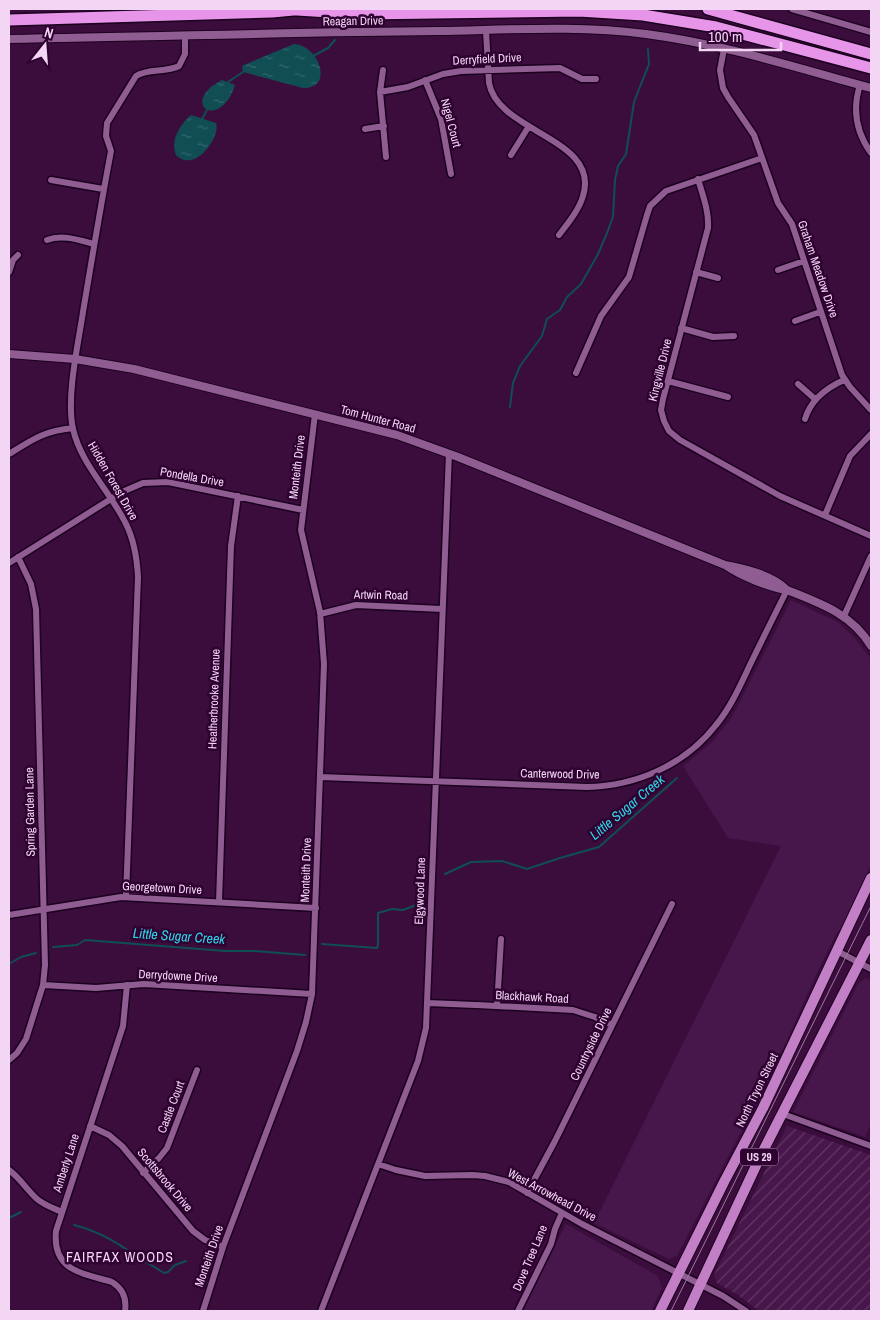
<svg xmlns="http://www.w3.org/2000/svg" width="880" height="1320" font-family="'Archivo Narrow',sans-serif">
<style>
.built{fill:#47164a}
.industrial{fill:url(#industrial-furrows)}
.water{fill:url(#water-ripples)}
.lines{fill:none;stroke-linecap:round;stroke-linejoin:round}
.stream{stroke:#104e54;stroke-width:2}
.minor-casing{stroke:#1c001f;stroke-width:9}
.tertiary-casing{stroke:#1c001f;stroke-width:10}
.primary-casing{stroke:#1c001f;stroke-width:12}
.motorway-casing{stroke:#1c001f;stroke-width:14}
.minor{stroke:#8f5d91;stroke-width:6}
.tertiary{stroke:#8f5d91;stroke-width:8}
.primary{stroke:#c37fc6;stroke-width:10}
.motorway{stroke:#e695e9;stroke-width:11}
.tram{stroke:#9d799f;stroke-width:1}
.labels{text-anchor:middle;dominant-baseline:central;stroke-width:5;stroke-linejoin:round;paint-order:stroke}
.shield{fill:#2f0232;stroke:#b896b9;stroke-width:1}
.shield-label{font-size:11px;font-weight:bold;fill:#f2d6f3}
.street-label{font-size:12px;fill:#f2d6f3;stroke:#2f0232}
.water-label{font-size:14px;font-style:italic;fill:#2dd7e7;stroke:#2f0232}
.neighbourhood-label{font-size:14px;letter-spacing:1px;fill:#f2d6f3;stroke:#2f0232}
</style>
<defs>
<pattern id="industrial-furrows" width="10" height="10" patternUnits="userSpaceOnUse" patternTransform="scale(1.25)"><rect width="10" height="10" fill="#47164a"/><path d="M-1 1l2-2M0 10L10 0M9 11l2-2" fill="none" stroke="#623765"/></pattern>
<pattern id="water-ripples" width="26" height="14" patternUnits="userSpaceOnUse" patternTransform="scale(1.25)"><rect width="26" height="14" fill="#104e54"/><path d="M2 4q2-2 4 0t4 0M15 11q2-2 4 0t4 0" fill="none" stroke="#33676d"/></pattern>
</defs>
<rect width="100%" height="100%" fill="#3a0d3d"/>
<path class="built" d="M791,600l47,22 16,15 17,22v206l-30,63 -5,6 -18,37 -31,69 -30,61 -80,155 -8,3 -75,-36 187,-377 -53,-8 -45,-72 28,-23 21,-26z
M865,978l6,3v142l-6,14 -72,-25 65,-128z
M566,1224l92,52 4,12 -11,23h-129z"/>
<path class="industrial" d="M787,1126l84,29v156h-112l-21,-16 -21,-12 -3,-8z"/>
<path class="water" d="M294,44c26,2 40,45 9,44l-60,-16 -1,-6 2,-1z
M222,80l13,5c-13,41 -47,25 -26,4 3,-4 9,-6 13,-9z
M191,115l25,8c5,14 -22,51 -40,32 -6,-15 4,-30 15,-40z"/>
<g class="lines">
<path class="stream" d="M313,56l15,-8 7,-8
M228,82l15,-10
M201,121l6,-11
M510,407l3,-24 7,-17 22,-30 5,-17 13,-9 7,-13 14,-13 17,-30 9,-21 6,-16 2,-37 3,-14 8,-12 8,-52 15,-38 -1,-15
M445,874l26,-12 31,-1 25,8 33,-11 39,-11 78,-69
M322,944l55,4 1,-3v-32l14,-4 11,1 21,-8
M53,947l24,-2 8,-5 140,11h30l50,4
M9,964l12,-7 15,-4
M9,1218l12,-6
M74,1225c24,6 50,20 68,37h4l18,11 4,-1 7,-7 11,-4"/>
<g class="minor-casing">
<path id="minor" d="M792,9l79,23
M486,31l3,52c9,50 112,55 94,113 -4,14 -15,27 -24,39
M724,49l-4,21 3,18 5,9 26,38 24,68 14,21 50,151 8,12 21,23
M383,70l-3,22 6,65
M425,80l16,39 10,55
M860,85c-8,25 -4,47 11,68
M380,92l28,-5 35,-13 18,-3 99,-3 22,11h14
M365,129l19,-3
M511,155l18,-29
M698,179c5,17 11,32 10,49l-45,171 -2,11 3,11 5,10 11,9 100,56 91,40
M51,180l52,9
M47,240c15,-6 32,0 47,4
M778,270l26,-9
M9,272l4,-12 5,-5
M696,272l22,6
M795,321l25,-9
M681,328l32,9 21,-1
M576,373l25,-57 28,-39 18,-62 3,-9 16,-15 96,-33
M668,381l60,16
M798,384l17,15
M805,419c6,-20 21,-31 39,-39
M9,454c24,-15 35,-23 64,-26
M825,515l25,-59 21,-22
M9,563l113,-71 21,-9 25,-1 135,28
M320,614l36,-9 86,4
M844,616l27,-60
M320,777l267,10c49,-1 98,-22 129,-62 14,-17 23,-37 32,-56 13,-27 26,-53 39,-79
M126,897l12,-320c-1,-19 -4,-38 -13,-55 -16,-32 -44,-58 -52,-93 -7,-32 5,-84 10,-117 9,-54 18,-108 28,-161l-5,-15 1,-13 29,-47c13,-8 29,-3 43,-10l6,-12v-19
M219,902l12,-356 7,-50
M9,915l112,-18 195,11
M837,951l34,18
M43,985l53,3 48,-4 168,10
M428,1003l47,2
M477,1005l96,5 22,7 17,8
M497,1006l4,-67
M9,1060l8,-7 9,-14 17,-54 2,-20 -9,-356 -5,-25 -13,-27
M783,1114l88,32
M90,1126l19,9 13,11 71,85 12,9 18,7
M378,1164l18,6 29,6 48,-1 12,1 24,6 73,42 141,72 23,15
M9,1170c11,8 18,20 28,29 7,6 16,9 25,13
M143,1173l16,-15 8,-10 30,-78
M527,1193l28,-52 117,-237
M125,1311c2,-13 -2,-22 -13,-29 -30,-9 -60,-11 -56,-51l67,-205 4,-41
M203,1311l20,-64 74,-196 9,-29 6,-28 12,-330 -4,-52 -19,-82 14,-116
M321,1311l97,-250 8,-33 23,-575
M518,1311l33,-67 4,-15 7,-16"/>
</g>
<g class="tertiary-casing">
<path id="tertiary" d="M9,39c142,-2 285,-7 428,-8 69,-1 140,-6 209,3 77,10 151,34 225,54
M9,354l66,5 59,10 263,66 61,22 267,108c21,4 47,10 62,25 -19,-3 -46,-14 -62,-25
M787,590c33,13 65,24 84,56"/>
</g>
<g class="primary-casing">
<path id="primary" d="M660,1311l64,-129 39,-74 108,-230
M688,1311l73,-156 110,-215"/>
</g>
<g class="motorway-casing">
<path id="motorway" d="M708,9l163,45
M297,10l65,4 217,-3 64,4 73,12 155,41
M9,20l263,-8 32,-3"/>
</g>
<use href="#minor" class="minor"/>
<use href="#tertiary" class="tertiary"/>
<use href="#primary" class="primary"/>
<use href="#motorway" class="motorway"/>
<path class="tram" d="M671,1311l200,-405"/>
</g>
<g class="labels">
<rect class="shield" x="740" y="1148.5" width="38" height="17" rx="4"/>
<g class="shield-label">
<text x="759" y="1157">US 29</text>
</g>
<g class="street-label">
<text transform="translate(353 21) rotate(-1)">Reagan Drive</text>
<text transform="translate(487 59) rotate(-3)">Derryfield Drive</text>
<text transform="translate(451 123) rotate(75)">Nigel Court</text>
<text transform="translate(818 269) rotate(71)">Graham Meadow Drive</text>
<text transform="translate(660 370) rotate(-76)">Kingville Drive</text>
<text transform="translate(378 419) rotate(15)">Tom Hunter Road</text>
<text transform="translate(297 467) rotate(-83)">Monteith Drive</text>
<text transform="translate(192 477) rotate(10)">Pondella Drive</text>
<text transform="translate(113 481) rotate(60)">Hidden Forest Drive</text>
<text transform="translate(381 595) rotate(1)">Artwin Road</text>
<text transform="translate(214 699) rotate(-88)">Heatherbrooke Avenue</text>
<text transform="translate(560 774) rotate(1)">Canterwood Drive</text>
<text transform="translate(30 812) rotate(-91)">Spring Garden Lane</text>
<text transform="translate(306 870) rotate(-88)">Monteith Drive</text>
<text transform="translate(162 888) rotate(3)">Georgetown Drive</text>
<text transform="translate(420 891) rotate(-88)">Elgywood Lane</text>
<text transform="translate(178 976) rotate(3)">Derrydowne Drive</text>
<text transform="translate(532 997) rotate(3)">Blackhawk Road</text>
<text transform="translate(591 1044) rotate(-64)">Countryside Drive</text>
<text transform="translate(757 1090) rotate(-64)">North Tryon Street</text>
<text transform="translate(171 1107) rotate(-69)">Castle Court</text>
<text transform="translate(66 1163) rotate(-72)">Amberly Lane</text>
<text transform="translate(165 1180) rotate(50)">Scottsbrook Drive</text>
<text transform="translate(552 1195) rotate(28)">West Arrowhead Drive</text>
<text transform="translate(209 1256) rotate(-71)">Monteith Drive</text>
<text transform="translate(530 1258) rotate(-67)">Dove Tree Lane</text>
</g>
<g class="water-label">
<text transform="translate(627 807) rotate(-40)">Little Sugar Creek</text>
<text transform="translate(179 936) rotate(4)">Little Sugar Creek</text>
</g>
<g class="neighbourhood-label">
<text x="120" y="1257">FAIRFAX WOODS</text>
</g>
</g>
<rect width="880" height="1320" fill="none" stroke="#f2d6f3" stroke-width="20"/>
<g transform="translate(45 45) rotate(17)" stroke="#2f0232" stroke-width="4" paint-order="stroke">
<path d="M0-4L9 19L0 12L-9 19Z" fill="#f2d6f3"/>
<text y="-8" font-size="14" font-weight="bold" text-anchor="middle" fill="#f2d6f3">N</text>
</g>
<path d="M700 42v8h81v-8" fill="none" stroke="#f2d6f3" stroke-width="2.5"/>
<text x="708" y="42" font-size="15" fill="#f2d6f3" stroke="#2f0232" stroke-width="4" paint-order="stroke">100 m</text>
</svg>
